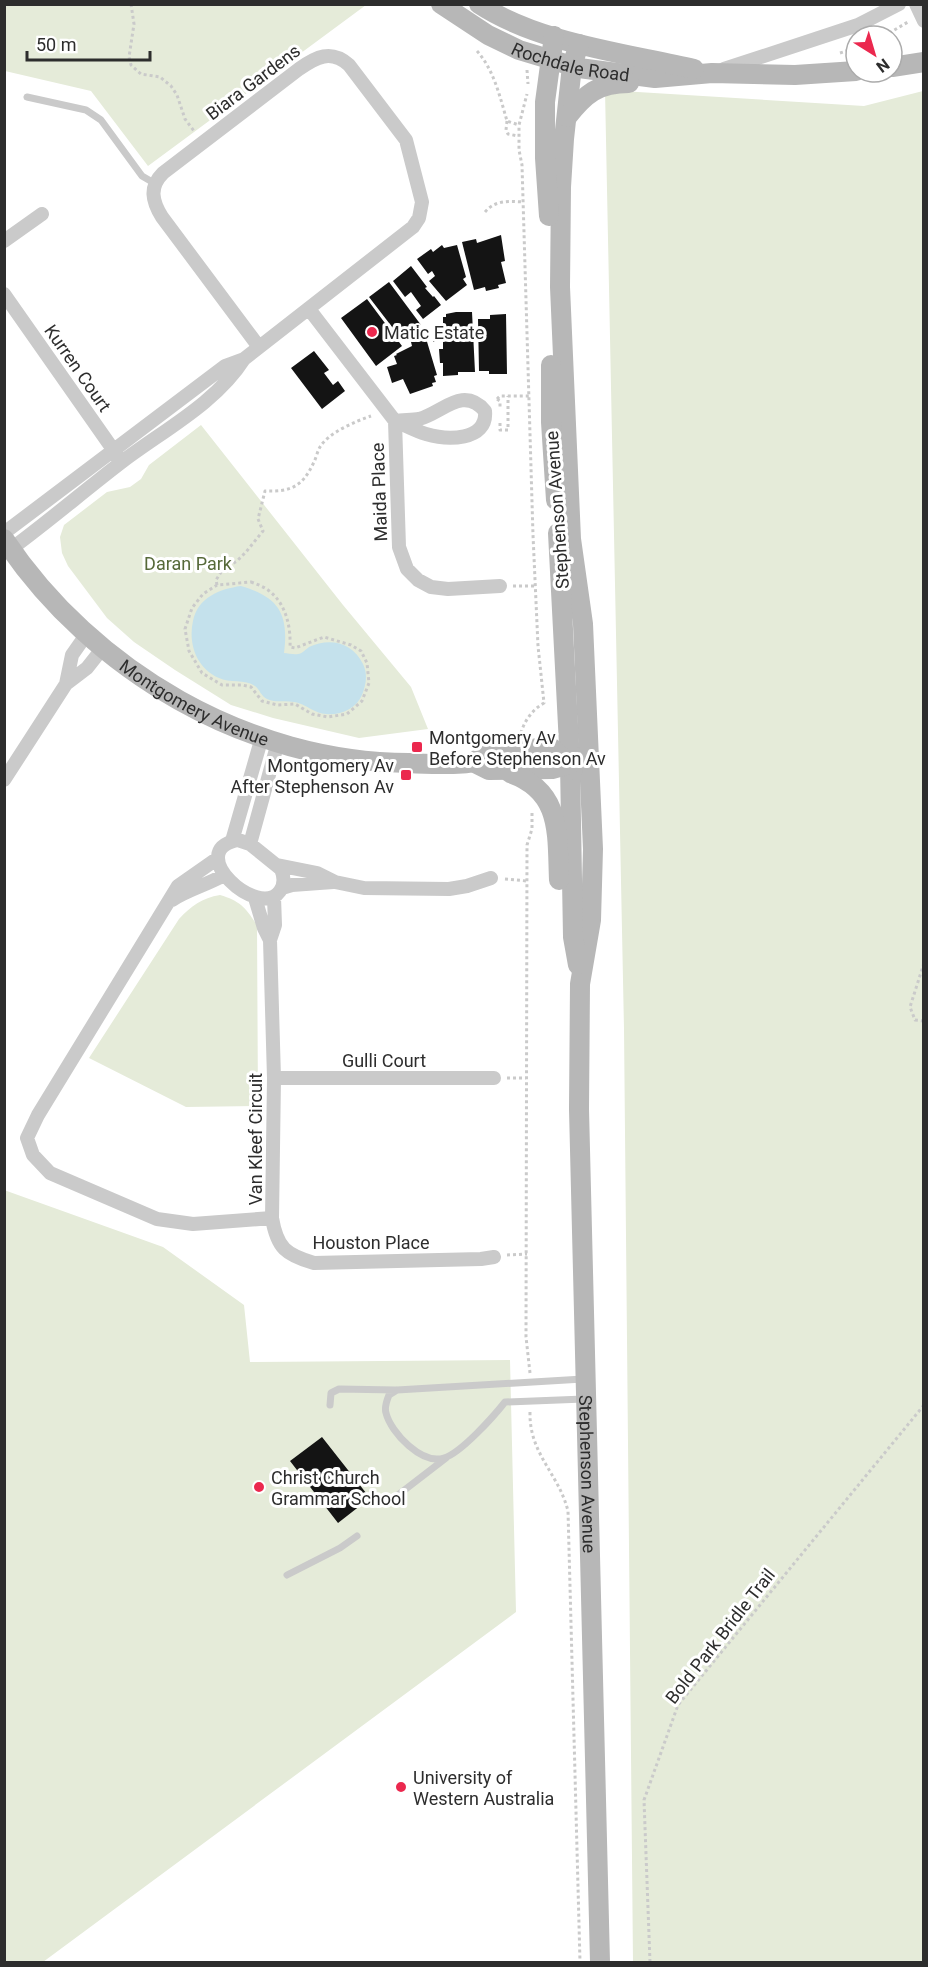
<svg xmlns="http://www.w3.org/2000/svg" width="928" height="1967" font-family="Roboto,sans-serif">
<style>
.green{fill:#e5ebd9}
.water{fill:#c4e1ec}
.building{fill:#141414}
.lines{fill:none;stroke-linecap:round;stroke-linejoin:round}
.path{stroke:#cacaca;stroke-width:3;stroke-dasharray:3 3;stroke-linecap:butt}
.lane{stroke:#cacaca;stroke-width:7}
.street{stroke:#cacaca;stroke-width:14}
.secondary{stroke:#b7b7b7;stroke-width:20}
.poi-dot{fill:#eb284e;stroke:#fff;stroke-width:2}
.labels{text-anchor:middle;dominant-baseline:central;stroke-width:6;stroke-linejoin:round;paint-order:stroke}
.street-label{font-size:18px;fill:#2d2d2d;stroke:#fff}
.poi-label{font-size:18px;fill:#2d2d2d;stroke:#fff;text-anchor:start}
.park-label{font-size:18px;fill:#566939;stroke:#fff}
</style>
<rect width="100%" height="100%" fill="#fff"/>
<path class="green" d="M5,4h361v1l-218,161 -57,-75 -86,-20z
M605,90l259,16 59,-15v1871h-290l-9,-933z
M201,425l142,180 68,82 17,42 -69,9 -86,-20 -42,-13 -56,-35 -41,-28 -27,-24 -39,-52 -6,-13 -2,-16 4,-12 43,-33 23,-5 11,-8 8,-14z
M220,895c20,6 25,12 37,30l1,181 -72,1 -97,-49 90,-139c12,-13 23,-21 41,-24z
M4,1190l159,57 81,58 6,57 260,-2 6,252 -473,350h-38z"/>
<path class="water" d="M241,586c38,11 48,28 43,67 4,0 10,2 14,1 4,0 8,-5 11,-7 21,-10 44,-4 54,17 5,10 3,21 -1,31 -7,17 -31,24 -47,16 -7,-3 -13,-8 -21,-9 -9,-2 -18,1 -27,-3 -6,-3 -7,-9 -12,-13 -10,-7 -26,-3 -36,-8 -23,-10 -31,-35 -26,-57 5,-24 27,-32 48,-35z"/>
<path class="building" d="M501,235l4,26 -4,1 5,21 -8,2 1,3 -13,3 -1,-4 -11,3 -12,-48 14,-3 1,4z
M442,245l2,3 13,-3 9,32 -3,2 4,6 -21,16 -17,-20 6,-5 -3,-5 -4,3 -11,-15 14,-10 2,3z
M411,266l16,21 -2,1 8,9 1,-1 7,9 -18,14 -7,-9 5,-4 -10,-14 -6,5 -12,-16z
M389,282l32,43 -13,10 -3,-4 -6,5 -30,-39z
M367,299l35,47 -26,20 -35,-48z
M456,312h16l3,60h-17v3l-15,1v-13h-3l-1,-14h4v-7h-10v-18h10v-7h3v-3z
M506,314l1,60h-18v-3h-10l-1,-52h12v-4z
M425,335l12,40 -3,1 2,6 -4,1 1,3 -23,8 -7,-15 -11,4 -5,-16 10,-3 -3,-8 3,-1 -1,-1 16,-8 -1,-4 10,-3 -1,-2z
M314,351l15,19 -5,3 9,12 5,-4 7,10 -23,18 -31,-41z
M322,1437l48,61 -32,25 -48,-62z"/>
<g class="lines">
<path class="path" d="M131,4l3,20 -5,33 2,8 10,9 19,3 11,9 6,9 8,24 9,12
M884,36l24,-14
M477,51c17,19 23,46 30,70l12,4
M840,53l16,-5
M527,70l1,14
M507,121l-1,9 2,4 10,2
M485,212c10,-12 24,-11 38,-10
M497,399l3,2v6
M497,399l3,-3h29
M500,423v7h8v-34
M251,582c6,2 13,5 17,8 18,13 23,37 22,57l5,1 29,-11 27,8 10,6 6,12 2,20 -7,18 -15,13 -19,3 -16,-3 -17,-10 -18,1 -15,-4 -11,-14 -9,-2h-20l-20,-12 -13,-22 -4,-22 7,-21 11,-14 14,-9z
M217,585l-1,-5 7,-11 14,-8 9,-9 17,-21 -5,-12 7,-28c25,1 37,-4 48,-27 3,-5 4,-12 7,-17 8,-14 36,-26 51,-31
M513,586h22
M521,733c3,-12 12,-24 23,-30l-6,-57 -5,-111 -11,-370 -3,-15v-25l8,-31
M505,879l22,2
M924,963l-14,44 5,13 9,1
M507,1078h19
M507,1255l20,-1
M530,1373l-4,-36 1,-492 5,-16v-16
M530,1412c-1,42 29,62 38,99l12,451
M650,1962l-6,-162 34,-95 246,-300"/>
<path class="lane" d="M27,97l59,13 15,10 41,56 12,7
M583,1379l-186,11 -8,5c-2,5 -5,12 -3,18 5,20 36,52 58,45 17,-5 50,-42 61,-56l79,-3
M330,1405l1,-12 8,-4 57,1
M403,1502l-5,-7 48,-37
M287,1575l53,-27 17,-12"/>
<path class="street" d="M916,4l8,17
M724,69l134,-44 41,-21
M4,241l38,-27
M4,294l115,164
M309,309l86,112c8,-1 17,-1 24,-2 23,-6 44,-34 66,-8 3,31 -39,29 -59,23 -11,-3 -21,-9 -31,-13l4,126 8,22 11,11 13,7 17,2 52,-3
M4,533l221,-167 19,-7 169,-132 6,-9 3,-16 -16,-62 -57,-75c-18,-16 -33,-8 -50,4l-136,104c-14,14 -11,28 -1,44l97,130
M11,549c38,-28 74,-59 112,-88 41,-31 93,-58 121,-102
M66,684l6,-29 14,-20
M4,780l62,-96 21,-16 15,-19
M238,840l12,4 31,25c3,7 4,15 -1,22 -21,30 -98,-40 -42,-51z
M232,841l30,-104
M250,844l28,-102
M218,858l-40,28 -140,229 -11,23 6,17 17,18 107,46 36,5 79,-6 2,-140 -4,-138 5,-15 -1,-28
M277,865l40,8 18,9 29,6 85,1 18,-3 24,-8
M282,888l10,-3 41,-3
M255,898l9,30 6,12
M172,900c17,-11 35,-15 52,-25
M274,1078h220
M272,1218c5,30 14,37 42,45l167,-4 13,-2"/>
<g class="secondary">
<path id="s1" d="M441,4l47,31 31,15 60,18 76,10 57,-5 83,2 61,-4"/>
<path d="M479,4c59,39 146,49 215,65"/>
<path id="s2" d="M579,44l-7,22 -8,73 -3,48 -1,100 11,252 12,85 10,225 -2,71 -11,64 -1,125 21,853"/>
<path d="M892,67l32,-5"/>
<path d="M567,117c18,-23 31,-34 62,-34"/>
<path d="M549,216l-4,-58v-56l9,-66"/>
<path d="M551,365v57l5,78"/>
<path d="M558,533l12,231 3,173 5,28"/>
<path id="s3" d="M4,539c89,133 244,223 405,224 14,1 53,2 64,-1 6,-2 10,-8 16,-9 20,-5 43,-4 63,-5l21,22"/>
<path d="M473,762l16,8 63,-1 18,-5 3,-8"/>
<path d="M510,773c52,18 47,60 49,107"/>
</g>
</g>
<g class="poi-dot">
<circle cx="372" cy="332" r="6"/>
<rect x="411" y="741" width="12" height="12" rx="3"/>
<rect x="400" y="769" width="12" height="12" rx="3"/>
<circle cx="259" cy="1487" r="6"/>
<circle cx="401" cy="1787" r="6"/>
</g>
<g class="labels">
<g class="street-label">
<text stroke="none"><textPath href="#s1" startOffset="144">Rochdale Road</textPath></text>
<text transform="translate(253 82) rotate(-37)">Biara Gardens</text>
<text transform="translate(78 368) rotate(55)">Kurren Court</text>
<text transform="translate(379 492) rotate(-92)">Maida Place</text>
<text transform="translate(557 510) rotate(-94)">Stephenson Avenue</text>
<text stroke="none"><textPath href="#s3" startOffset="255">Montgomery Avenue</textPath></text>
<text x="384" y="1060">Gulli Court</text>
<text transform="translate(255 1139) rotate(-90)">Van Kleef Circuit</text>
<text x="371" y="1242">Houston Place</text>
<text stroke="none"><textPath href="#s2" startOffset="1434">Stephenson Avenue</textPath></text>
<text transform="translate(720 1636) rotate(-52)">Bold Park Bridle Trail</text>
</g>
<g class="poi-label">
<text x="384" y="332">Matic Estate</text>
<text x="429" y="737">Montgomery Av<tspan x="429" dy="21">Before Stephenson Av</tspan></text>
<text x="394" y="765" text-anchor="end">Montgomery Av<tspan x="394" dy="21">After Stephenson Av</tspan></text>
<text x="271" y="1477">Christ Church<tspan x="271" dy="21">Grammar School</tspan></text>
<text x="413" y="1777">University of<tspan x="413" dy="21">Western Australia</tspan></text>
</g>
<g class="park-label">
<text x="188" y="563">Daran Park</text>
</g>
</g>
<rect width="928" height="1967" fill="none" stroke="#2d2d2d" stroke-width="12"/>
<g transform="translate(874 54) rotate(143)"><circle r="28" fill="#ffffff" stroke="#ababab" stroke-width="1.5"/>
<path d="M0-4.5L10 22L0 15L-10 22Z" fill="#eb284e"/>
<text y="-9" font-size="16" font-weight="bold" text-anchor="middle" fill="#2d2d2d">N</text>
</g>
<path d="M27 51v9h123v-9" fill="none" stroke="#2d2d2d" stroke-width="3"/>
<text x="36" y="51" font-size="18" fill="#2d2d2d" stroke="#ffffff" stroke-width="4.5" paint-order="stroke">50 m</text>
</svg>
